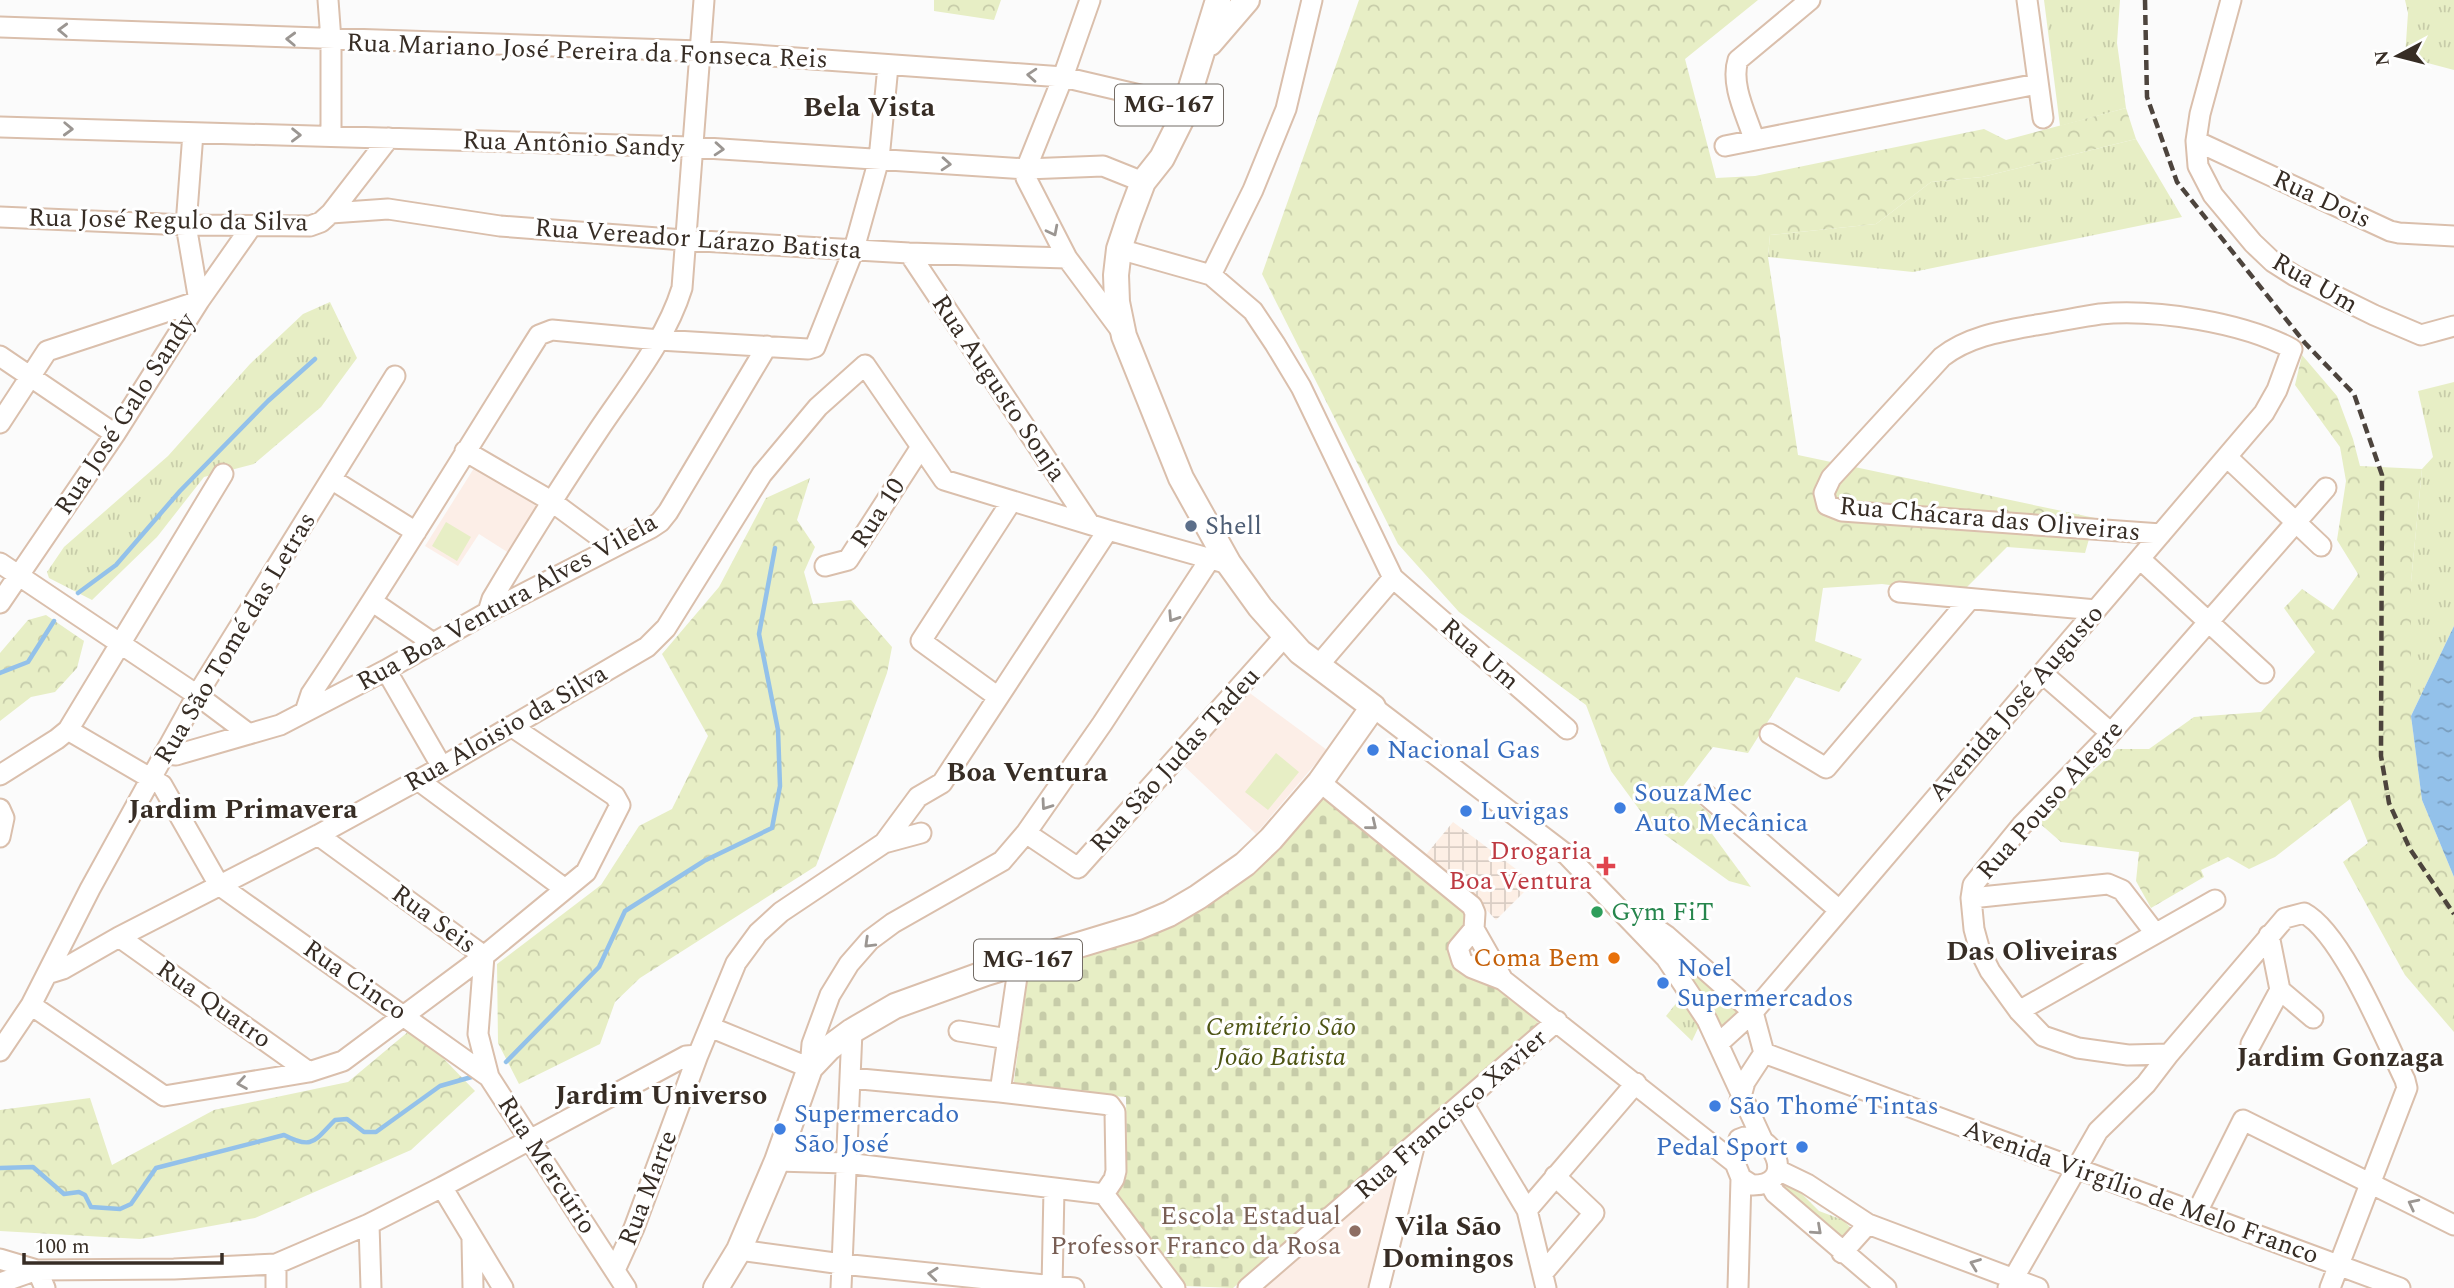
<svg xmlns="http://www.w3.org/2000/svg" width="2454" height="1288" font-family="Spectral,serif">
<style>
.industrial{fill:url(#industrial-grid)}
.education{fill:#fceee7}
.grass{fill:url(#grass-tufts)}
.forest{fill:url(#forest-crowns)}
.cemetery{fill:url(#cemetery-stones)}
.pitch{fill:#e7eec5}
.water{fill:url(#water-ripples)}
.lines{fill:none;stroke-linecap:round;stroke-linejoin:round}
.stream{stroke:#93c1ea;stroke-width:4.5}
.minor-casing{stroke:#dabfac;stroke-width:23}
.major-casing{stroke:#dabfac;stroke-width:28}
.minor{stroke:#fff;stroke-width:19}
.major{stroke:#fff;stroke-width:24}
.rail{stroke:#4d443d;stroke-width:4.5;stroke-dasharray:10 5;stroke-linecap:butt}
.oneway{stroke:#9b9692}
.service-dot{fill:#5c6f8a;stroke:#fff;stroke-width:2.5}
.shop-dot{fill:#3f7fe0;stroke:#fff;stroke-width:2.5}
.health-dot{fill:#e0444e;stroke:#fff;stroke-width:2.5}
.leisure-dot{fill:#2e9e5b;stroke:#fff;stroke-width:2.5}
.food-dot{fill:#e8710a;stroke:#fff;stroke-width:2.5}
.education-dot{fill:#8d6e63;stroke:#fff;stroke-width:2.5}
.labels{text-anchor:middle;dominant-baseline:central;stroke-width:6;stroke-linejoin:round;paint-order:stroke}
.shield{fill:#fff;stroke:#736c66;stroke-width:2}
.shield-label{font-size:24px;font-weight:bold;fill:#372d25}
.street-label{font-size:26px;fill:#372d25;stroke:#fff}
.service-label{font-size:26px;fill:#4e5e75;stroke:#fff;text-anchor:start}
.shop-label{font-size:26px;fill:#366cbe;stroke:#fff;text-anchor:start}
.health-label{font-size:26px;fill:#be3a42;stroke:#fff;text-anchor:end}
.leisure-label{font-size:26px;fill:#27864d;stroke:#fff;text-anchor:start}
.food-label{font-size:26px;fill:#c56008;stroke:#fff;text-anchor:end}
.park-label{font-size:26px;font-style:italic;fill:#4d5414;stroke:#fff}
.education-label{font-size:26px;fill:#785e54;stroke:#fff;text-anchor:end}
.neighbourhood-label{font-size:28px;font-weight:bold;fill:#372d25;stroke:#fff}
</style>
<defs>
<pattern id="industrial-grid" width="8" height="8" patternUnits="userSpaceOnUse" patternTransform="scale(1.75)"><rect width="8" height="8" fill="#fdefe5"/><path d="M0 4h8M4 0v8" fill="none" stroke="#d9cdc4"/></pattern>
<pattern id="grass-tufts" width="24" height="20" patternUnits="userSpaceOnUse" patternTransform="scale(1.75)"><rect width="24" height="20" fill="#e7eec5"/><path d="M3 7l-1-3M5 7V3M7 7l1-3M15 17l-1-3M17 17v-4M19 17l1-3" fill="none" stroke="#c7cca9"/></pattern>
<pattern id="forest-crowns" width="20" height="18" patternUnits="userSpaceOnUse" patternTransform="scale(1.75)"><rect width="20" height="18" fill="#e7eec5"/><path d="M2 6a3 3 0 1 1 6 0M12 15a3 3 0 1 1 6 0" fill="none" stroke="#c7cca9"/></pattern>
<pattern id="cemetery-stones" width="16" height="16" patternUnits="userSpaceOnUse" patternTransform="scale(1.75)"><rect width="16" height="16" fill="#e7eec5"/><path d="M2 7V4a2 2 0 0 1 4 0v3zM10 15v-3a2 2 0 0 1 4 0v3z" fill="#c7cca9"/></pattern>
<pattern id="water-ripples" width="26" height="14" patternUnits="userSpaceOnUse" patternTransform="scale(1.75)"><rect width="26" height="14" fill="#93c1ea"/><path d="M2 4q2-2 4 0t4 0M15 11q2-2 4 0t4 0" fill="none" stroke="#799dbd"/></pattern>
</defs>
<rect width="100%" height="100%" fill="#fbfbfb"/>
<path class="industrial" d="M1453,822l71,53 1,16 -29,29 -14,-15 -58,-48z"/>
<path class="education" d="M476,465l69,40 -33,50 -33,-21 -21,32 -33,-20z
M1247,691l80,59 -71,84 -72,-68z
M1392,1174l5,3 -27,111h-110z"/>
<path class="grass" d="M2044,0h76l-3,43 9,65 -66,18z
M2405,0h49v70l-49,-13 3,-44z
M2136,139l46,78 -269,55 -145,-15 2,-22 106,-11 55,-42 51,-5z
M330,302l27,56 -36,49 -67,57 -50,13 -47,60 -65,63 -43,-22 -2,-6 17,-25 104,-91 82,-92 53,-50z
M2454,382v244l-43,90v-134l11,-113 11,-12 -15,-66z
M1670,948l74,68 -19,17z
M1682,996l18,28 -8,17 -26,-25z
M1791,1183l28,28 24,9 9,9 -12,14 -62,-51 6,-8z"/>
<path class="forest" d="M934,0h67l-7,20 -60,-9z
M1359,0h399l-73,59 31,119 39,-2 229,-47 22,11 120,-32 10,31 -154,38 -51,5 -55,42 -106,11 -2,22 30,198 297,63 -10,35 -78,-6 -47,47 -78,-10 -59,4 -8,53 47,18 -23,33 -43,-15 -48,76 -35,-6 -32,42 30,26 -1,16 41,56 -22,-6 -79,-57 -39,-53 -25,-66 -127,-93 -61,-68 -136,-270z
M2302,355l35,41 16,43 7,27 62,3 -11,113v134l11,84 32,77v155l-49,-57 -62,-113 25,-19 -18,-44 -75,58 -26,12 -21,-12 -27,13 3,7 -53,31 -15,-27 3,-29 -78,-10 -24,-21 80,-72h32l45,-32 67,-5 54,-60 -31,-44 18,-19 31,21 25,-36 -21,-34 9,-59 -6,-34 -45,-62z
M810,478l-13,42 18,27 -11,25 9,32 38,-4 41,47 -5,26 -71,193 -176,112 -25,24 -15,42 -81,40 -21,-41 -1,-79 104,-79 38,-59 33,-17 36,-73 -46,-82 57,-67 47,-89z
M46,615l38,26 -7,27 -22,24 -24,5 -31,24v-68l28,-33z
M409,1031l34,27 32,33 -64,59 -156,68 -115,21 -140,-8v-121l90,-12 22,67 102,-55 134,-28z"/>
<path class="cemetery" d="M1320,793l154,119 -21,28 43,46 46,40 -309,262 -48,-2 -72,-96 14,-15 -1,-78 -113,-8 15,-117 144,-51 57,-30z"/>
<path class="pitch" d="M446,522l25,15 -14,24 -25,-15z
M1276,753l23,19 -31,38 -23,-18z"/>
<path class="water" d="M2454,626v251l-32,-77 -11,-84z"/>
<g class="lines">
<path class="stream" d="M78,593l38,-28 64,-74 88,-90 47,-42
M0,673l28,-11 26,-41
M506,1062l93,-95 26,-56 79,-50 68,-33 8,-42 -2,-56 -19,-96 16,-86
M0,1168l33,-1 31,27 15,-2 6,3 6,12 29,2 11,-5 25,-36 128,-33c29,15 30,6 51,-15l12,-1 17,13h12l64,-46 35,-10"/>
<g class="minor-casing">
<path id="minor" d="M328,0l3,40v96
M1090,0l-27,77 -37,92v9l41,80 55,74
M2027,0l16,118
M2231,0l-31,114 -4,27 2,25 15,29 40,48 20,19 22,14 79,39 47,20 33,-9
M0,27l700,24 363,26 107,25
M0,127l691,20 335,22 77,-3 40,16
M1754,139c-7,-23 -24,-54 -16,-79l72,-60
M2196,141l194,90 9,2 55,3
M1725,146l312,-62
M331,213l57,-4 112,17 184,14 225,13 158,5
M0,217l186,8 124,1 11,-4 10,-9 58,-75
M1119,249l92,26 42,-85 33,-81 26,-109
M909,253l180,270
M1211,275l42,36 22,33 26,43 92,191 174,151
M0,356l115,78
M0,423l47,-72 152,-50 -13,-76 7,-92
M465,451l86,50 61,45
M2227,457l94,89
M331,479l85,53
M2140,559l124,114
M0,563l197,132 52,39
M825,566l23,-6 73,-113
M1899,592l197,18
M373,602l60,41
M0,603l115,-169 84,-133 52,-74
M488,612l4,-13c34,-57 69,-113 106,-168 30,-45 68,-91 84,-143l22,-288
M1317,667l76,-89
M386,670l56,97
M2042,673l69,60
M998,697l-77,-56 90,-139
M1373,707l194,148 99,103 41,62 55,119
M305,712l6,-18c79,-117 152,-239 228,-359l13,-5 107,10 149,9 7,-2 39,-98 25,-90 9,-93
M68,730l94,55 57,100 270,192
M1770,734l56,34 144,-169
M164,754l12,1 104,-30 106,-55 102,-58 163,-84 9,-6 8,-10 99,-166
M0,775l57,-36 11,-9 155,-256
M418,780l147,109
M1320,782l152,124 3,7 -1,16
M1705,794l134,116
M0,809l4,9 -4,19
M1026,833l52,35 207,-232
M318,835l166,121 -6,78 11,43 137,211
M884,843l34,-46 24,-14 166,-253
M1971,898l137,-14 14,6 33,43
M1639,920l12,5 16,11 86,76 11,41 -19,29 -5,18
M119,937l190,135
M47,974l16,-5 56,-32 199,-102 124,-68 205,-120 19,-19 96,-154 56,-67 47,-42 79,115 164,50 121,34
M1503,980l-29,-51 -16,19 4,13 10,7 31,12 232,183 6,15 11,7c49,1 18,-61 -13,-46l-4,13v11
M2280,990l33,28
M31,1005l133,91 145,-24 34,-11 141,-105 102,-84 34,-67 -5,-9 -104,-70
M2019,1011l196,-111
M710,1027l100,41 2,-24 18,-49 19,-31 21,-24 23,-17 109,-62 24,-28 76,-109 108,-165
M959,1031l49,8
M1719,1043l34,-31 511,-599 13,-23 15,-41c-50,-27 -136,-40 -192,-35 -21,3 -43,8 -64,11 -33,6 -67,11 -94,32l-111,121 -7,15 3,12 15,6 319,23
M2251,1044l29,-54 -11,-55
M0,1051l31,-46 59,-116 107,-194 198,-319
M1764,1053l636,235
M2169,1054l-41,1 -50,-7 -35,-12 -24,-25 -29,-40 -10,-20 -6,-22 -3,-31 2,-13 49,-60 89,-92 215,-245
M850,1078l150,14 110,13 5,7 1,59 -2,8 -10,15
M1000,1092l19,-129
M1463,1103l64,107 19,78
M777,1161l69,2 258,31 71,94
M1778,1170l29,14 61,40 170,64
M1769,1182l6,11 111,95
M442,1187l61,101
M1527,1210l109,-127
M2197,1212l46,-92 211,105
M369,1224l2,64
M472,1240l1,48
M739,1250l103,14 232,24
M1842,1253l26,-29
M0,1259l37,11 8,18
M276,1264v24
M615,1270l19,-42 64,-173 38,-92 22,-30 23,-21 103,-69 37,-10
M1543,1273l51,-60 -39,-37
M0,1283l37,-13 137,-1 102,-5 93,-40 73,-37 244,-131 12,-1
M841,1288l11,-257
M1052,1288l2,-99
M1248,1288l309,-267
M1379,1288l35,-141
M1738,1288l3,-110
M2008,1288l90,-157 48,-47 23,-30 116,-136 19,-5c38,20 81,126 101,167l2,8 -77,200"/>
</g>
<g class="major-casing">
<path id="major" d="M1210,43l37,-43
M716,1288l23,-38 38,-89 33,-93 19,-20 23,-17 43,-25 91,-33 152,-46 31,-13 29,-17 47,-33 26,-25 49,-57 53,-75 -73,-55 -40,-45 -31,-43 -48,-86 -57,-142 -7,-34 -1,-27 3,-26 10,-30 14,-37 19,-24 19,-38 37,-120"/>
</g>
<use href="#minor" class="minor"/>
<use href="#major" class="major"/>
<path class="rail" d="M2145,0l2,97 30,85 128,161 49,51 28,81 -1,281 8,47 21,46 44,65"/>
</g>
<defs><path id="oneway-chevron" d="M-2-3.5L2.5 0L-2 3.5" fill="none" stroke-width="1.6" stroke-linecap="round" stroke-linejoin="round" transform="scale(1.75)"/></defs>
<g class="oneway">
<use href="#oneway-chevron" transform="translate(63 30) rotate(-178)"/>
<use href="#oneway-chevron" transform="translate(291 39) rotate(-178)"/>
<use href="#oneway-chevron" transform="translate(1032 75) rotate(-176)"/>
<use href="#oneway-chevron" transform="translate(68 129) rotate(2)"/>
<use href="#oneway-chevron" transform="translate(296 135) rotate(1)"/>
<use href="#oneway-chevron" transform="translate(719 149) rotate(4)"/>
<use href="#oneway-chevron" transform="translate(946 164) rotate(4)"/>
<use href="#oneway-chevron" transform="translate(1053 231) rotate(63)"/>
<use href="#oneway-chevron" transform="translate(1173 617) rotate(123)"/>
<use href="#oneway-chevron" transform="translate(1046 805) rotate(125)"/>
<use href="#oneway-chevron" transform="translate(1372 825) rotate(39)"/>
<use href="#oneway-chevron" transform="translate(869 943) rotate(136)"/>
<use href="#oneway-chevron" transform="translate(242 1083) rotate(171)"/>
<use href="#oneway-chevron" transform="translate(2413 1204) rotate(-153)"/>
<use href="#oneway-chevron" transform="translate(1817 1230) rotate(42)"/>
<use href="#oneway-chevron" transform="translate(1975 1264) rotate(-159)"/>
<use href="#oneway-chevron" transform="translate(933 1274) rotate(-174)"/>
</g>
<circle class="service-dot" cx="1191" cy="526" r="7"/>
<g class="shop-dot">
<circle cx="1373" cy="750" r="7"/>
<circle cx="1620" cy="808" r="7"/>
<circle cx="1466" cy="811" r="7"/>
<circle cx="1663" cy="983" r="7"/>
<circle cx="1715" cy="1106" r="7"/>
<circle cx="780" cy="1129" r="7"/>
<circle cx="1802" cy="1147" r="7"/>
</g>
<path class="health-dot" d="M1602.5 855.5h7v7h7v7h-7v7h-7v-7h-7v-7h7z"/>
<circle class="leisure-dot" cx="1597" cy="912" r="7"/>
<circle class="food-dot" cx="1614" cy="958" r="7"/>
<circle class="education-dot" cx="1355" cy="1231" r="7"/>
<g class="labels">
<g class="shield">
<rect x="1115" y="84.5" width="108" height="41" rx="5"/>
<rect x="974" y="939.5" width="108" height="41" rx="5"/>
</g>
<g class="shield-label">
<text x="1169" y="105">MG-167</text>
<text x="1028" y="960">MG-167</text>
</g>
<g class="street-label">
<text transform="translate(587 51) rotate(2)">Rua Mariano José Pereira da Fonseca Reis</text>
<text transform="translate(573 144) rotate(2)">Rua Antônio Sandy</text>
<text transform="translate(2322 199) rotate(25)">Rua Dois</text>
<text transform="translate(168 220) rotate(1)">Rua José Regulo da Silva</text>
<text transform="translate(698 239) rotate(4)">Rua Vereador Lárazo Batista</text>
<text transform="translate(2315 283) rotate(30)">Rua Um</text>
<text transform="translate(999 388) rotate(56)">Rua Augusto Sonja</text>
<text transform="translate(125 414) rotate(-57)">Rua José Galo Sandy</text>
<text transform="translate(878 513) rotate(-57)">Rua 10</text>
<text transform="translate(1990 519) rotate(5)">Rua Chácara das Oliveiras</text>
<text transform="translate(507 602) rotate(-29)">Rua Boa Ventura Alves Vilela</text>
<text transform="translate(235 638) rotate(-59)">Rua São Tomé das Letras</text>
<text transform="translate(1480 654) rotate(41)">Rua Um</text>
<text transform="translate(2016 703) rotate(-49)">Avenida José Augusto</text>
<text transform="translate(506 728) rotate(-30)">Rua Aloisio da Silva</text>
<text transform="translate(1175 760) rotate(-48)">Rua São Judas Tadeu</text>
<text transform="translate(2050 800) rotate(-48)">Rua Pouso Alegre</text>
<text transform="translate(434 919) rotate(36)">Rua Seis</text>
<text transform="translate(355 980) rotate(35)">Rua Cinco</text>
<text transform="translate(214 1004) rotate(35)">Rua Quatro</text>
<text transform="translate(1451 1114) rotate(-41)">Rua Francisco Xavier</text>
<text transform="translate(547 1165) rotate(57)">Rua Mercúrio</text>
<text transform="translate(648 1188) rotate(-69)">Rua Marte</text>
<text transform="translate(2141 1192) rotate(20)">Avenida Virgílio de Melo Franco</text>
</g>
<g class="service-label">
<text x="1205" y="526">Shell</text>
</g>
<g class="shop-label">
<text x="1387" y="750">Nacional Gas</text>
<text x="1634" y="793">SouzaMec<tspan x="1634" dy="30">Auto Mecânica</tspan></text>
<text x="1480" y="811">Luvigas</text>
<text x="1677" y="968">Noel<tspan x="1677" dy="30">Supermercados</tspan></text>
<text x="1729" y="1106">São Thomé Tintas</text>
<text x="794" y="1114">Supermercado<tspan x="794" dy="30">São José</tspan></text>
<text x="1788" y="1147" text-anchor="end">Pedal Sport</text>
</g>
<g class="health-label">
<text x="1592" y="851">Drogaria<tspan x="1592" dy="30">Boa Ventura</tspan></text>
</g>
<g class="leisure-label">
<text x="1611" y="912">Gym FiT</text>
</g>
<g class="food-label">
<text x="1600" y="958">Coma Bem</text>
</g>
<g class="park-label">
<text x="1281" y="1027">Cemitério São<tspan x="1281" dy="30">João Batista</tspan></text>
</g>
<g class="education-label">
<text x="1341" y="1216">Escola Estadual<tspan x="1341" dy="30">Professor Franco da Rosa</tspan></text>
</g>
<g class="neighbourhood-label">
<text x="869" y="107">Bela Vista</text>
<text x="1027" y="772">Boa Ventura</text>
<text x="243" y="809">Jardim Primavera</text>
<text x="2032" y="951">Das Oliveiras</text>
<text x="2340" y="1057">Jardim Gonzaga</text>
<text x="661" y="1095">Jardim Universo</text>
<text x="1448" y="1226">Vila São<tspan x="1448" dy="32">Domingos</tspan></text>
</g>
</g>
<g transform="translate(2398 56) rotate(263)" stroke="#ffffff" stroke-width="5" paint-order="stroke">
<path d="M0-5L12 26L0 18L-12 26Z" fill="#372d25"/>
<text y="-10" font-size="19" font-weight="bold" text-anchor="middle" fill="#372d25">N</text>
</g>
<path d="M24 1253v10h198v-10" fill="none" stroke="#372d25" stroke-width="3.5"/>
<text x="35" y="1253" font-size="21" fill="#372d25" stroke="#ffffff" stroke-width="5" paint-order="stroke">100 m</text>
</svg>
